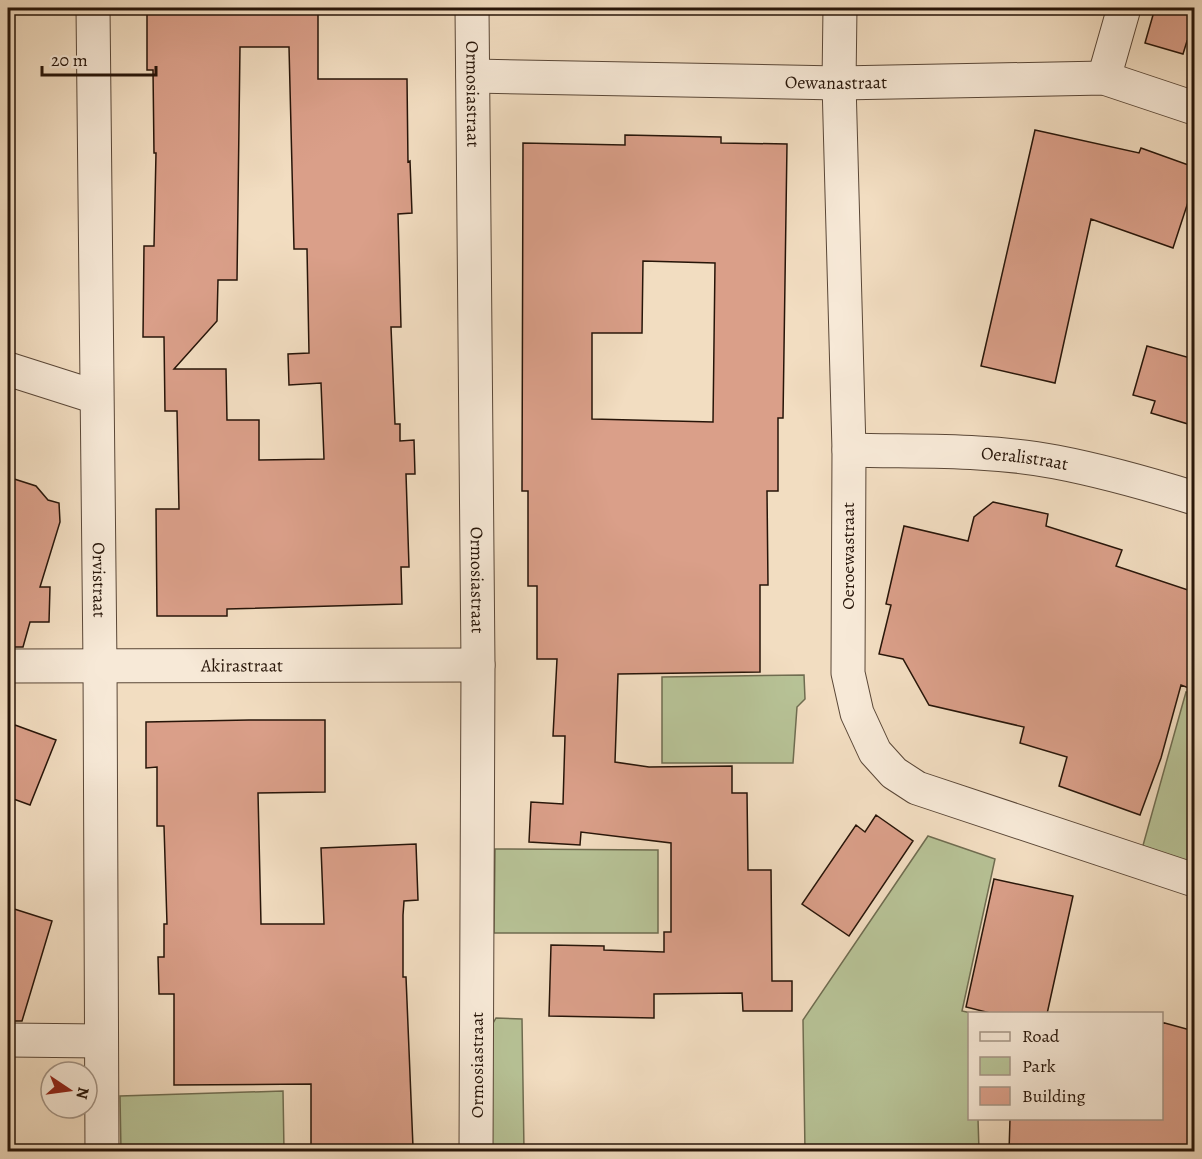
<svg xmlns="http://www.w3.org/2000/svg" width="1202" height="1159" font-family="Alegreya,serif">
<style>
.green{fill:#b7c296;stroke:#6f6c50;stroke-width:1.5}
.building{fill:#da9f89;stroke:#271509;stroke-width:1.5;fill-rule:evenodd}
.lines{fill:none;stroke-linecap:round;stroke-linejoin:round}
.minor-casing{stroke:#5a4737;stroke-width:35}
.minor{stroke:#f7e9d7;stroke-width:33}
.labels{text-anchor:middle;dominant-baseline:central;stroke-width:4.5;stroke-linejoin:round;paint-order:stroke}
.street-label{font-size:18px;fill:#271509;stroke:#f7e9d7}
</style>
<rect width="100%" height="100%" fill="#f2ddc1"/>
<filter id="stains"><feTurbulence type="fractalNoise" baseFrequency=".00333" numOctaves="4"/><feColorMatrix values="0 0 0 0 .2 0 0 0 0 .09 0 0 0 0 .02 0 0 0 .5 -.17"/></filter>
<radialGradient id="worn" r=".72"><stop offset=".6" stop-color="#630" stop-opacity="0"/><stop offset="1" stop-color="#630" stop-opacity=".3"/></radialGradient>
<path class="green" d="M804,675l1,24 -8,8 -4,56h-131v-86z
M1186,692l8,2v172l-52,-17z
M928,836l67,23 -33,152 9,2 -1,1v104l8,1 1,32h-174l-2,-131z
M495,849l163,1v83h-164z
M496,1018l26,1 2,132 -33,1 1,-127z
M283,1091l1,60h-163l-1,-55z"/>
<path class="building" d="M147,8h171v71h89l1,83 2,-1 2,52 -14,1 3,113h-10l4,97h5v17l14,-1 1,34h-9l3,93h-8l1,37 -175,5v7h-70l-1,-107h23l-2,-98h-12l-1,-74h-21l1,-91h10l2,-93h-2l-1,-83h-6zM240,47h49l5,202h13l2,104 -21,1 1,31 32,-2 3,76 -65,1v-40h-32l-1,-51h-52l43,-48 1,-41h19z
M1155,8h39v36l-7,-3 -4,13 -38,-11z
M1035,130l104,23 2,-5 53,19v17l-21,64 -82,-29 -36,164 -74,-17z
M625,135l96,2v6l66,1 -4,274h-5v73h-11l1,94h-8v87l-142,2 -3,88 34,5 83,-1v27h15l1,77h23l1,111h20v30h-49l-1,-18 -88,1v24l-105,-2 2,-71 53,1v4l60,2v-20h7v-89l-90,-11 -1,13 -51,-3 2,-40 32,2 2,-68h-12l4,-77h-20v-73h-9v-95h-6l1,-348 102,2zM643,261l72,2 -2,159 -121,-3v-86h50z
M1147,346l47,13v45l-6,20 -37,-11 4,-12 -22,-6z
M8,477l28,9 12,14 11,3 1,19 -20,65h10l-1,35h-19l-7,25h-12l3,-96 -6,-2z
M993,502l55,12 -2,12 76,24 -6,16 78,26v98l-13,-5 -20,73 -21,57 -81,-29 8,-29 -47,-14 4,-16 -95,-22 -26,-46 -24,-5 12,-49 -5,-1 18,-78 64,15 6,-24z
M249,720h76v72l-67,1 3,131h63l-3,-76 95,-4 2,56 -14,1 -1,14v62h3l7,170h-12v5h-90v-68l-137,1v-91h-15l-1,-37h6v-33h3l-3,-98h-7v-59l-11,1v-46z
M15,725l41,15 -26,65 -22,-8v-54z
M876,815l37,26 -64,95 -47,-32 54,-79 9,7z
M994,879l79,17 -26,118h-53l-28,-7z
M8,907l44,14 -30,100h-14z
M1161,1022l33,9v121h-185l1,-33h151z"/>
<g class="lines">
<g class="minor-casing">
<g id="minor">
<path id="s1" d="M93,8l7,657 2,487"/>
<path id="s2" d="M472,8l6,657 -2,487"/>
<path d="M840,8l-1,75 10,367 -1,223 9,40 18,39 19,21 23,15 277,92"/>
<path id="s3" d="M473,76l366,7 265,-5 90,30"/>
<path d="M1104,78l20,-70"/>
<path d="M8,369l88,28"/>
<path id="s4" d="M849,450c69,2 140,-1 207,12 47,9 93,22 138,36"/>
<path id="s5" d="M8,666l470,-1"/>
<path d="M8,1040l93,1"/>
</g>
</g>
<use href="#minor" class="minor"/>
</g>
<g class="labels">
<g class="street-label">
<text stroke="none"><textPath href="#s3" startOffset="363">Oewanastraat</textPath></text>
<text stroke="none"><textPath href="#s2" startOffset="86">Ormosiastraat</textPath></text>
<text stroke="none"><textPath href="#s4" startOffset="176">Oeralistraat</textPath></text>
<text transform="translate(848 556) rotate(-90)">Oeroewastraat</text>
<text stroke="none"><textPath href="#s1" startOffset="572">Orvistraat</textPath></text>
<text stroke="none"><textPath href="#s2" startOffset="572">Ormosiastraat</textPath></text>
<text stroke="none"><textPath href="#s5" startOffset="234">Akirastraat</textPath></text>
<text transform="translate(477 1065) rotate(-90)">Ormosiastraat</text>
</g>
</g>
<rect width="1202" height="1159" fill="none" stroke="#f2ddc1" stroke-width="30"/>
<rect x="9" y="9" width="1184" height="1141" fill="none" stroke="#271509" stroke-width="3"/>
<rect x="15" y="15" width="1172" height="1129" fill="none" stroke="#271509" stroke-width="1.5"/>
<rect x="968" y="1012" width="195" height="108" fill="#f7e9d7" stroke="#a49485" stroke-width="1.5"/>
<rect x="980" y="1032" width="30" height="9" fill="#f7e9d7" stroke="#a49485" stroke-width="1.5"/>
<text x="1022" y="1042" font-size="18" fill="#271509">Road</text>
<rect x="980" y="1057" width="30" height="18" fill="#b7c296" stroke="#a49485" stroke-width="1.5"/>
<text x="1022" y="1072" font-size="18" fill="#271509">Park</text>
<rect x="980" y="1087" width="30" height="18" fill="#da9f89" stroke="#a49485" stroke-width="1.5"/>
<text x="1022" y="1102" font-size="18" fill="#271509">Building</text>
<g transform="translate(69 1090) rotate(103)"><circle r="28" fill="#f7e9d7" stroke="#a49485" stroke-width="1.5"/>
<path d="M0-4.5L10 22L0 15L-10 22Z" fill="#8f2418"/>
<text y="-9" font-size="16" font-weight="bold" text-anchor="middle" fill="#271509">N</text>
</g>
<path d="M42 66v9h114v-9" fill="none" stroke="#271509" stroke-width="3"/>
<text x="51" y="66" font-size="18" fill="#271509" stroke="#f7e9d7" stroke-width="4.5" paint-order="stroke">20 m</text>
<rect width="100%" height="100%" filter="url(#stains)"/>
<rect width="100%" height="100%" fill="url(#worn)"/>
</svg>
